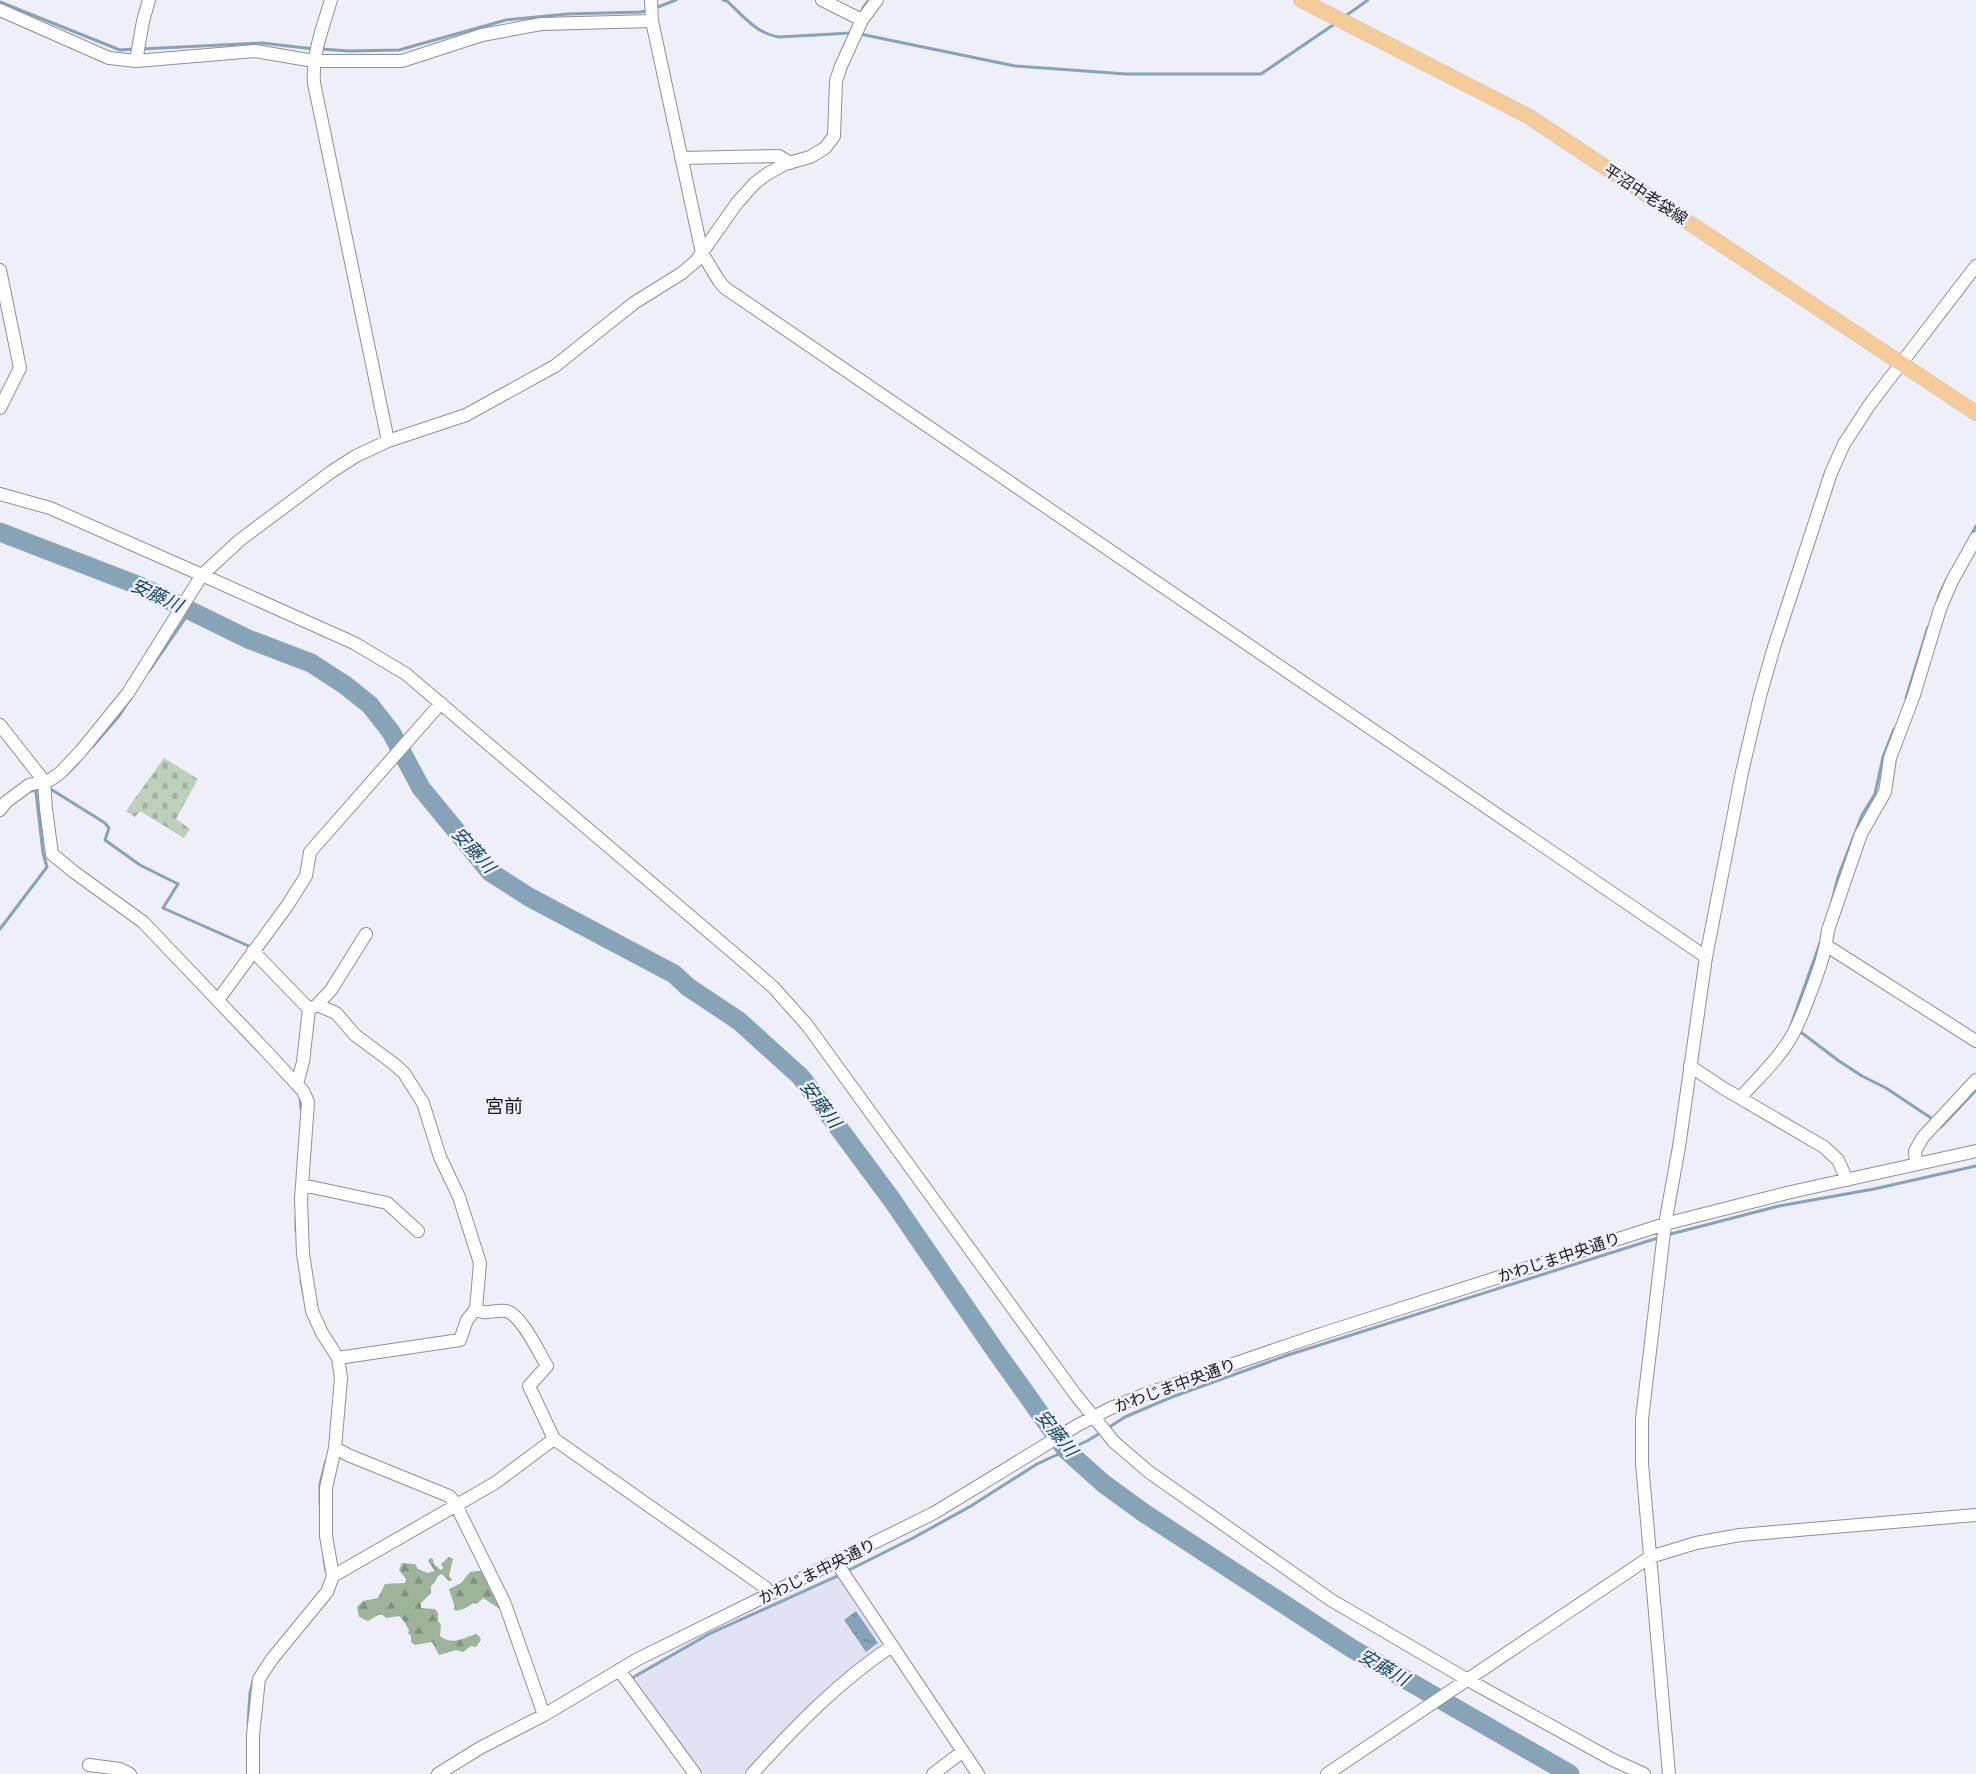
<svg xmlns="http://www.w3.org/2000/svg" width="1976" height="1774" font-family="'PT Sans','Noto Sans JP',sans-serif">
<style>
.built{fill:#e1e2f3}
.forest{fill:url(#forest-firs)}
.cemetery{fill:url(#cemetery-stones)}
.water{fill:url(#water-ripples)}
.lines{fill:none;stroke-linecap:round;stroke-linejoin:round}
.stream{stroke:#86a3b7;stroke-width:3}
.river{stroke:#86a3b7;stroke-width:19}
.minor-casing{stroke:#8f8f98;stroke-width:14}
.major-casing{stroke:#cccccd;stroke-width:16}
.minor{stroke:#fff;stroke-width:12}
.major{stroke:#f6cb9a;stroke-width:15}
.labels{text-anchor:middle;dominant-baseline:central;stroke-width:5;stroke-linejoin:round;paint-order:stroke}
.street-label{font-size:16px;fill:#19191c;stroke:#efeff9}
.water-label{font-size:18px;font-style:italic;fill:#0d415f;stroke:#efeff9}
.quarter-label{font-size:19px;fill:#19191c;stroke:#efeff9}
</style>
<defs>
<pattern id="forest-firs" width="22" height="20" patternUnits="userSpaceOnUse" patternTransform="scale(1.25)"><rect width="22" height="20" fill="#9db49b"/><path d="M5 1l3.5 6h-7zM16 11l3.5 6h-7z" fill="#7f927e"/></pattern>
<pattern id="cemetery-stones" width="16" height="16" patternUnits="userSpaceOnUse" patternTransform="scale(1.25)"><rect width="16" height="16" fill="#bdd0bb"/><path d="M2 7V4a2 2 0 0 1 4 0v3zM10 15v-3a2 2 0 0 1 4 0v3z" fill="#a2b2a0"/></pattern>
<pattern id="water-ripples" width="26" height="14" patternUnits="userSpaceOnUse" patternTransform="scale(1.25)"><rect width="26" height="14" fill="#86a3b7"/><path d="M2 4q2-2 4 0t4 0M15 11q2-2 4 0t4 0" fill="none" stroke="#6d8494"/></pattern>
</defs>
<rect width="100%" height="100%" fill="#efeff9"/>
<path class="built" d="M838,1573l47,70 -1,2 -31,22 -28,25 -82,82h-39l-52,-65 -22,-32 49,-29 60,-30z"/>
<path class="forest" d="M449,1557l4,2 -4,17 3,3 -1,2h-2l-7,-7 -4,2 -3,6 -4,4v7l-10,10v5l14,1 3,4v8l3,4 -1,11c13,10 23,2 36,-2l3,2 2,4 -5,7 -5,-1 -8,6 -7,-2 -17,5 -7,-13 -17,3 -4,-3v-6l-3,-3 1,-3 -6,-10 -4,-4 -13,2 -3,-3h-5l-10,6 -9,-4 -2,-10 6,-6 15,-3 7,-14 20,-1 1,-4 -7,-9 3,-7 13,1 3,5 10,4 7,-2 -7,-10 2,-3 3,1 1,5 7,6 2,-2 -2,-4z
M477,1571h9l14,38 -17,-11 -6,6 -4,-1c-4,4 -14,9 -19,7v-6l-5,-15 12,-6 9,-11z"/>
<path class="cemetery" d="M164,758l34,21 -22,40 14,10 -6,9 -44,-27 -5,6 -9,-6z"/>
<path class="water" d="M856,1611l22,32 -12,9 -22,-32z"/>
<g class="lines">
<path class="stream" d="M723,0l4,1c15,14 30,33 52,36l72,-4
M0,2l120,48 15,-1
M655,8l21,-8
M863,8l6,-8
M1344,17l24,-17
M860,34l155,32 111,8h135l75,-51
M141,49l121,-6 52,6
M321,49l28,2 50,-1 107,-30 61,-6 74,-2 8,-2
M1971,536l5,-10
M1938,598l7,-15
M149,671l42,-61
M1906,698l22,-71
M92,747l27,-31 11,-17
M67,774l11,-11
M49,788l56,35 4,5 -4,12 35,25 38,19 -15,24 88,39
M27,791l16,-1
M1832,901l6,-24 24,-62 13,-21 8,-37 11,-28
M0,929l47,-62 -4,-14 -7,-61
M1791,1025l29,-82
M1798,1030l41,31 23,15 24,12 48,32
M300,1095l1,14
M1938,1124l3,3 35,-37
M296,1217v14
M1667,1235l112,-29 95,-17 102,-23
M301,1280l3,16
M1108,1428l17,-11 47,-20 116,-42 373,-118
M320,1504v-20l6,-23
M324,1558l2,13
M847,1571l66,-33 58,-32 66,-42 50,-23 15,-9
M632,1678l77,-44 133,-60
M248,1724l2,-31 3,-12"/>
<path class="river" d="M0,532l140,54 108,53 63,24 34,22 25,20 21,27 30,56 69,84 39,25 145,77 14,13 51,34 62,56 91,123 100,146 74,104 38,34 40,29 207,135 219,126"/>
<g class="minor-casing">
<path id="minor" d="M331,0c-8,27 -19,54 -17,83l74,358
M651,0l1,21 50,232 17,28 6,7 981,669
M822,0l40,20
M0,10l109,48 27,3 119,-10 59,10h88l80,-26 59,-11 111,-3
M136,61l7,-40 6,-21
M681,158l98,-2 11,7
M0,270l20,98 -20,40
M0,494l50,14 152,67 152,68 52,31 337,287 30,26 34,38 268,369 39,48 35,30 182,128 137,80 145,80 31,14
M0,725l44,56 2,28 6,45 22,18 69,50 123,129 37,40 5,11 -7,97 2,55 9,57 10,22 16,25 3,20 -6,70 -9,40v48l7,40 -6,16 -55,67 -13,20 -6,56v39
M0,810l6,-8 23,-17 21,-5 10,-7 21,-22 47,-58 74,-118 38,-35 91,-68 25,-16 32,-15 78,-26 89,-49 79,-63 48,-30 14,-12 41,-58 18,-20 12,-9 18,-10 25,-7 15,-9 9,-12 2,-55 5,-15 21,-46 15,-20
M1827,946l149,95
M253,951l56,58
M218,1000l69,-94 19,-30 4,-24 131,-149
M317,1005l14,-15 35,-56
M309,1009l8,-4 19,8 19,22 39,29 10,9 19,30 17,54 19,40 21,66 -4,46 -9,11 -7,20 -122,18
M1690,1066l33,22 101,59 14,13 9,20
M297,1084l6,-22 6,-53
M1740,1098c17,-19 37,-37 50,-59 10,-16 16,-35 23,-53 7,-19 13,-36 15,-56l33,-96 24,-42 5,-34 24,-63 26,-86 12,-28 24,-43
M1916,1164l-1,-13 8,-14 53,-57
M302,1185l85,18 31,28
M554,1439l212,149 3,7
M335,1448l13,7 101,41 5,5 51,103 39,111
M836,1562l142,212
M333,1576l162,-93 59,-44 -25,-53 18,-20c-8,-13 -25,-51 -41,-55 -11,-2 -20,5 -30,-2
M619,1670l76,104
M89,1765l31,4 10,5
M438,1774l42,-26 64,-33 94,-56 296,-146 144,-88 33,-17 32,-13 175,-60 347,-111 126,-32 185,-41
M752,1774c43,-47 87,-93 140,-128
M933,1774l29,-22
M1327,1774l323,-217 46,-14 44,-8 236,-20
M1669,1774l-27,-311v-44l23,-195 14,-77 27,-190 36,-185 18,-76 14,-49 57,-174 13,-29 26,-40 106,-138"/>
</g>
<g class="major-casing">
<path id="major" d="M1301,0l227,116 448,297"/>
</g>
<use href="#minor" class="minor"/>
<use href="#major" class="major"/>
</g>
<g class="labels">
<g class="street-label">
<text transform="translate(1646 194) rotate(33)">平沼中老袋線</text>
<text transform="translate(1559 1257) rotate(-18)">かわじま中央通り</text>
<text transform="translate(1175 1385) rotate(-20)">かわじま中央通り</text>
<text transform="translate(817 1571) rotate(-26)">かわじま中央通り</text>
</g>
<g class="water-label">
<text transform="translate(157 595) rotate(25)">安藤川</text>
<text transform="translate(474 850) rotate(48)">安藤川</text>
<text transform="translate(821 1104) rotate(53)">安藤川</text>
<text transform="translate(1057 1433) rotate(51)">安藤川</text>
<text transform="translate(1384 1667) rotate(30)">安藤川</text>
</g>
<g class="quarter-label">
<text x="504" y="1106">宮前</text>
</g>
</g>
</svg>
